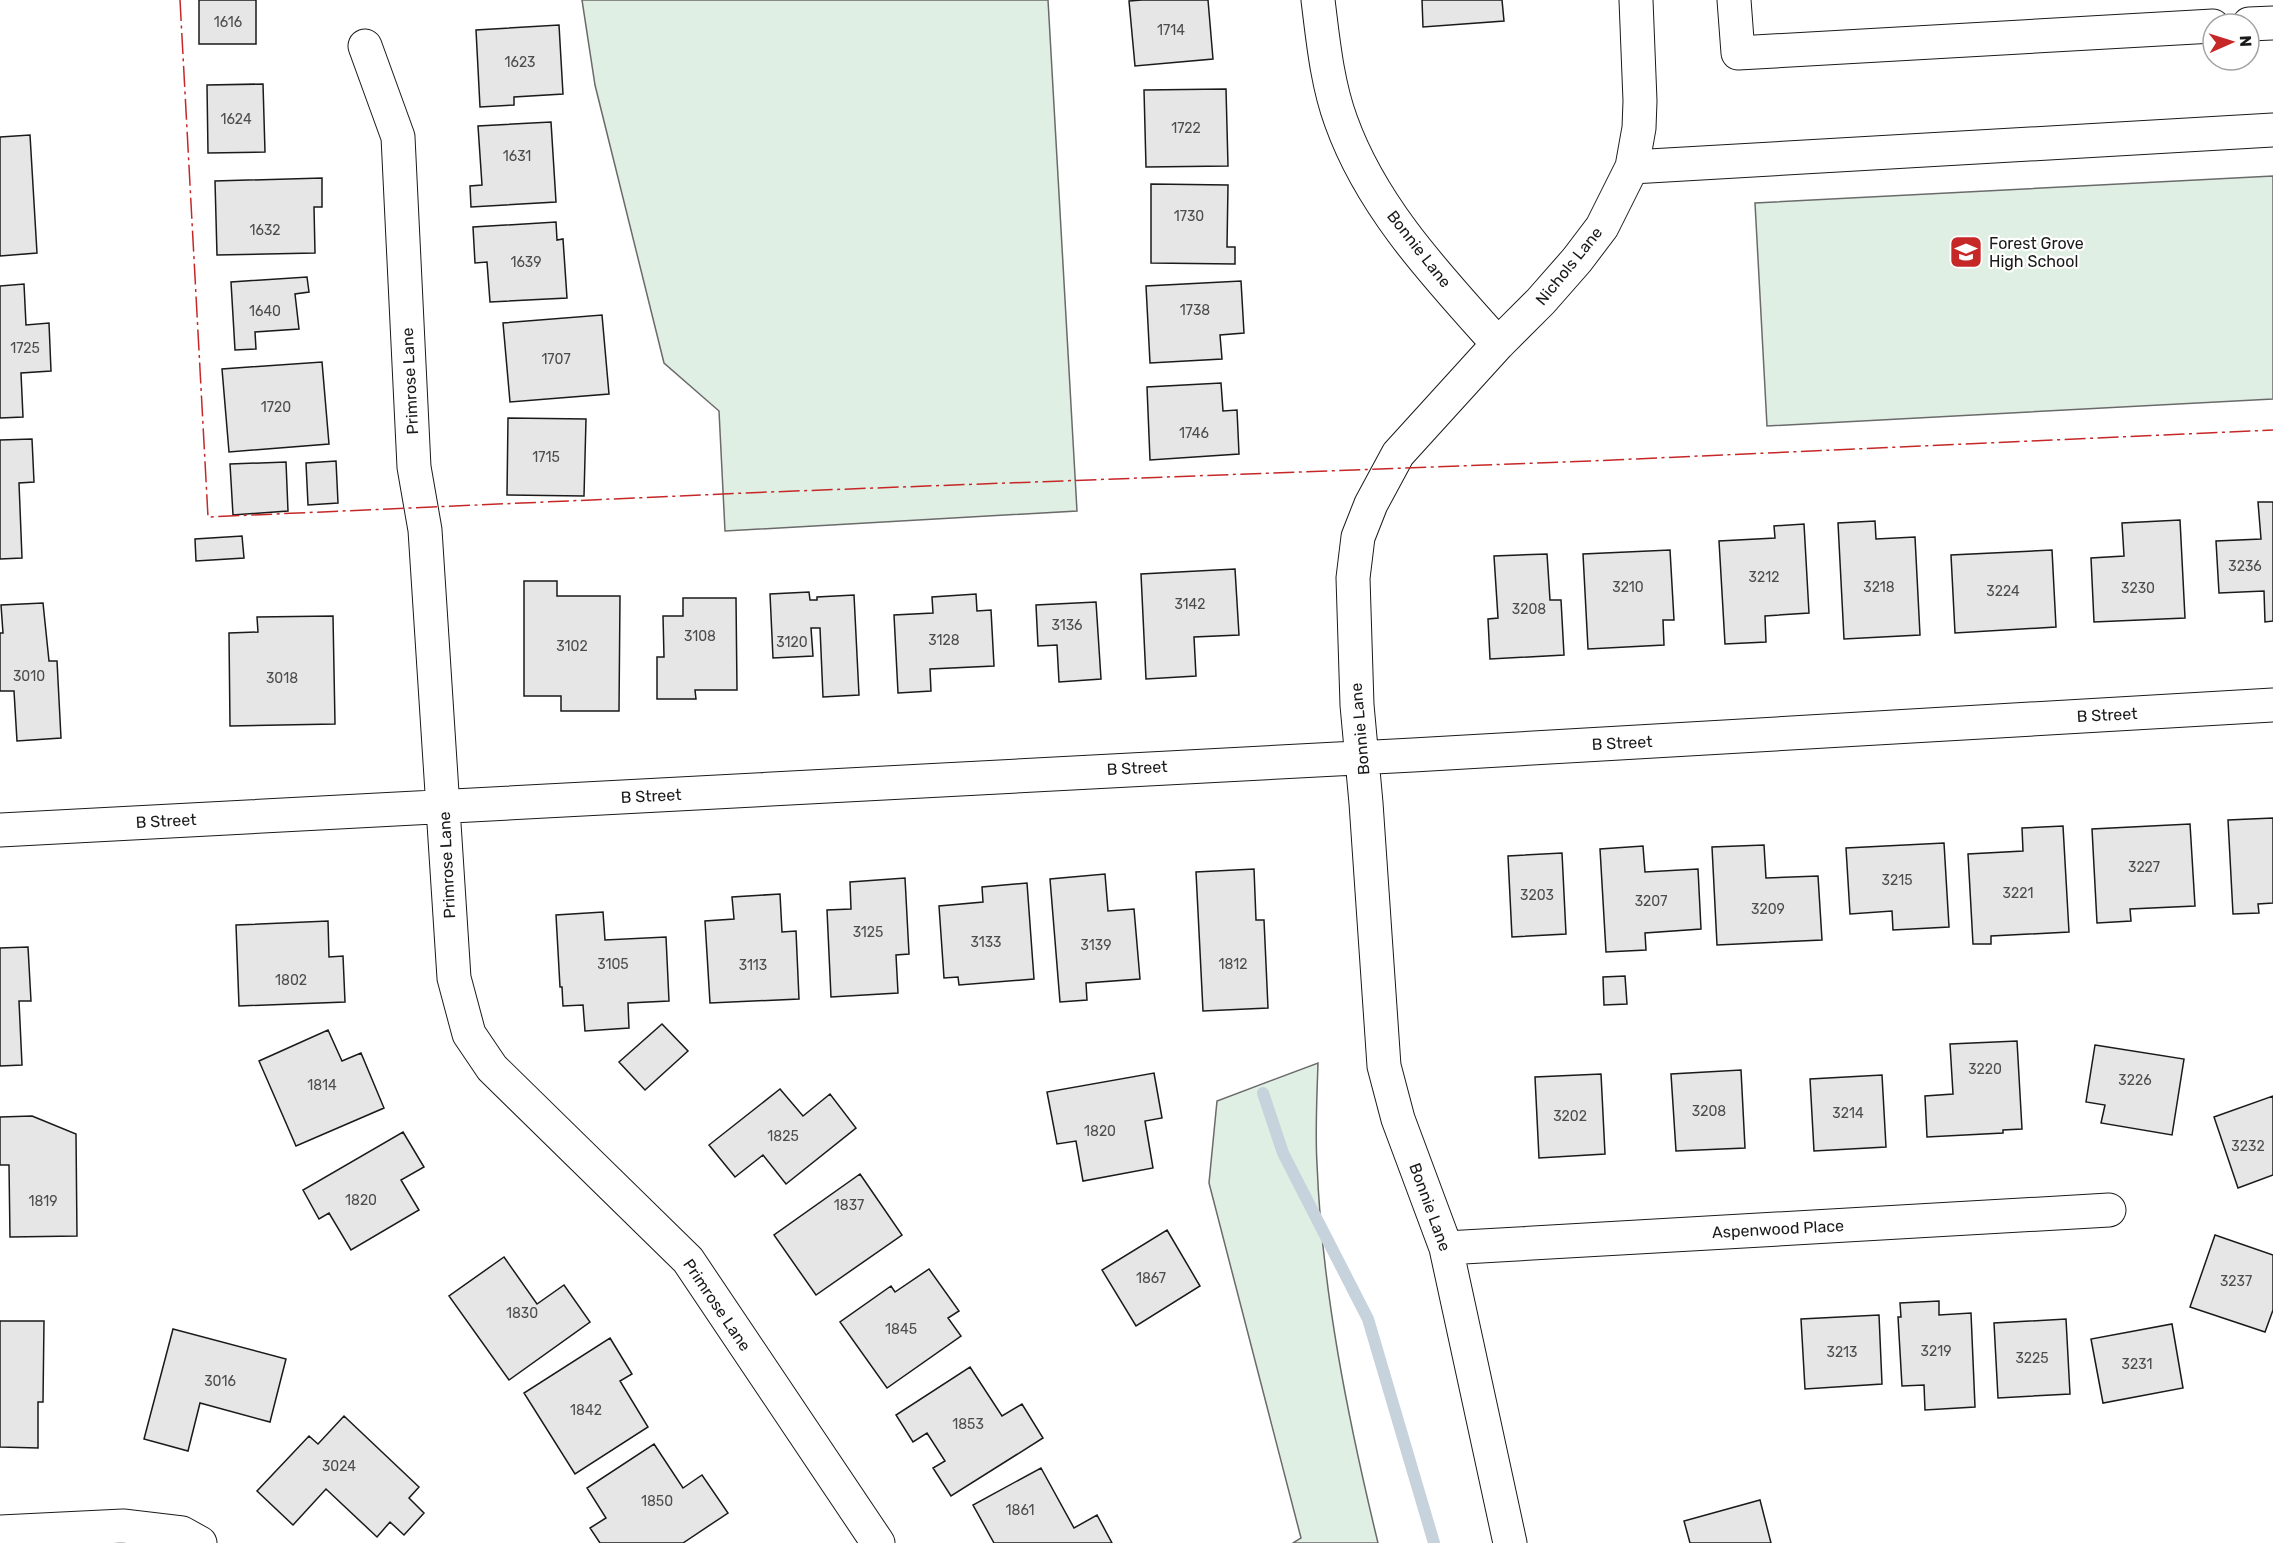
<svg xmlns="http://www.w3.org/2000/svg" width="2273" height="1543" font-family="Rubik,sans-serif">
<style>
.green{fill:#e0efe3;stroke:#6a6a6a;stroke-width:1.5}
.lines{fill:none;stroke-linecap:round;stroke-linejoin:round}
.stream{stroke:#c6d2dc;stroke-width:12}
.building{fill:#e6e6e6;stroke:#1a1a1a;stroke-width:1.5}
.minor-casing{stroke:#1a1a1a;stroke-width:35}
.minor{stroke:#fff;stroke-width:33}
.power{stroke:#c62828;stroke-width:1.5;stroke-dasharray:21 4.5 3 4.5;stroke-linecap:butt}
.labels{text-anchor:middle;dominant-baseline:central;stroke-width:4.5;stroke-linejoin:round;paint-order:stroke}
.number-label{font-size:14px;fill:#4d4d4d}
.poi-label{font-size:16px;fill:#1a1a1a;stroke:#fff;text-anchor:start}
.street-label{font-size:16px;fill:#1a1a1a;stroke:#fff}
</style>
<rect width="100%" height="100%" fill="#fff"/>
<path class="green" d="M582,0h466l29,511 -352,20 -6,-120 -55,-48 -69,-278z
M2273,176v223l-506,27 -12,-223z
M1318,1063c-1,33 -3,67 -1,101 5,127 31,255 61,379h-85l8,-5 -92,-355 8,-82z"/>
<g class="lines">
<path class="stream" d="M1263,1093l20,60 85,166 66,224"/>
</g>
<path class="building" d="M199,0h57v44h-57z
M1142,0h66l5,59 -78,7 -6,-65z
M1422,0h80l2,21 -81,6z
M559,25l4,69 -49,3v8l-34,2 -4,-77z
M263,84l2,68 -57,1 -1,-68z
M1226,89l2,77 -82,1 -2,-77z
M551,122l5,80 -85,5 -1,-21 12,-1 -4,-59z
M30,135l7,118 -37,3v-119z
M322,178v29h-8l1,46 -98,2 -2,-74z
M1151,184l77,1 -1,62h8v17l-84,-1z
M556,222l1,18 6,-1 4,59 -77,4 -3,-40 -12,1 -2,-36z
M307,277l2,15 -14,2 4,35 -44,3 1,17 -21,1 -4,-68z
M1241,281l3,52 -24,2 2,24 -72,4 -4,-77z
M24,284l2,41 23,-2 2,48 -30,2 2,44 -23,1v-132z
M602,315l7,79 -99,8 -7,-79z
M322,362l7,82 -100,8 -7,-83z
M1221,383l2,28 14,-1 2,44 -89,6 -3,-73z
M508,418l78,1 -2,77 -77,-1z
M32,439l2,43 -15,1 3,75 -22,1v-119z
M336,461l2,42 -30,2 -2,-42z
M286,462l2,49 -55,4 -3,-51z
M2258,502h15v119l-8,1 -1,-31 -45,2 -3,-52 45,-2z
M2180,520l5,98 -91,4 -3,-64 33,-2 -2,-33z
M1875,521l1,18 39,-2 5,98 -76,4 -6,-116z
M1804,524l5,89 -44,3 1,26 -41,2 -6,-103 56,-3 -1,-12z
M242,536l2,22 -48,3 -1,-22z
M1670,550l4,70h-11l1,25 -76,4 -5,-95z
M2052,550l4,77 -101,6 -4,-78z
M1547,554l3,46h11l3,55 -74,4 -2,-40 10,-1 -4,-62z
M1235,569l4,66 -45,2 2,39 -50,3 -5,-105z
M524,581h33v15h63l-1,115h-58v-15h-37z
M809,592l1,8h7v-3l37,-2 5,100 -36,2 -3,-69h-9l2,28 -40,2 -3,-64z
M976,594l1,17 14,-1 3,56 -64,3 1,22 -33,2 -4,-78 39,-2 -1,-16z
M683,598h53l1,92h-42l1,9h-39v-42h7l-1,-41h20z
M1096,602l5,77 -42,3 -2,-37 -19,1 -2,-41z
M43,603l6,58h8l4,77 -44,3 -3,-50h-14v-58h3l-2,-28z
M333,616l2,108 -105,2 -1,-93 29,-1 -1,-15z
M2273,818v85l-15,1 1,9 -26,1 -5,-94z
M2190,824l5,82 -65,3 1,12 -34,2 -5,-94z
M2063,826l6,106 -78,4v8h-18l-5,-90 55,-3 -1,-23z
M1944,843l5,84 -56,3 -1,-19 -42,3 -4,-66z
M1764,845l2,33 52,-2 4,64 -105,5 -5,-98z
M1643,846l2,26 53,-3 3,60 -56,4 1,17 -40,2 -6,-103z
M1562,853l4,81 -54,3 -4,-81z
M1254,869l2,51h8l4,88 -65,3 -7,-139z
M1105,874l3,37 26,-2 6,70 -54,4 1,17 -27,2 -10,-123z
M905,878l4,76 -13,1 2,38 -67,4 -4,-87 24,-1 -1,-27z
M1027,883l7,96 -75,6 -1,-8 -14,1 -5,-72 44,-4 -1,-15z
M780,894l2,38 14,-1 3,68 -89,4 -5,-82 29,-2 -2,-22z
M603,912l2,28 61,-3 3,64 -41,2 1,25 -44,3 -2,-26 -20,1 -1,-19h-2l-4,-72z
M328,921l1,36 14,-1 2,46 -106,4 -3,-81z
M28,947l3,54h-12l3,64 -22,1v-118z
M1625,976l2,28 -23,1 -1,-28z
M662,1024l26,27 -43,39 -26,-28z
M328,1030l14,31 19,-8 23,55 -88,38 -37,-85z
M2017,1041l5,88 -19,1v3l-76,4 -2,-41 28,-2 -3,-50z
M2095,1045l89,14 -12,76 -71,-12 4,-18 -19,-3z
M1741,1070l4,78 -69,3 -5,-77z
M1154,1073l8,45 -17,3 8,47 -70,13 -7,-40 -19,3 -10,-52z
M1601,1074l4,80 -66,4 -4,-81z
M1882,1075l4,72 -72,4 -4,-72z
M780,1089l23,27 27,-22 26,34 -70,56 -23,-29 -28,22 -26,-32z
M2273,1096v79l-35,13 -24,-71z
M32,1116l44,18 1,102 -67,1 -1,-72h-9v-48z
M403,1132l21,35 -23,13 18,30 -68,40 -22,-37 -10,6 -16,-29z
M860,1174l42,61 -86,60 -42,-60z
M1167,1230l33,56 -64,40 -34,-56z
M2215,1235l58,20v55l-8,22 -75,-25z
M504,1257l33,47 27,-19 26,37 -81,58 -60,-84z
M929,1269l30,42 -11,7 13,18 -74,52 -47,-66 51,-36 4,6z
M1939,1301v14l32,-2 4,94 -50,3 -1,-25 -22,1 -4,-69h3l-1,-14z
M1879,1315l3,69 -77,5 -4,-70z
M2066,1319l4,75 -72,4 -4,-75z
M0,1321h44l-1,81h-5v46l-38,-1z
M2172,1324l11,64 -80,15 -12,-64z
M173,1329l113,30 -16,63 -70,-19 -12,48 -44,-12z
M610,1338l22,36 -12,7 28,46 -73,47 -51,-81z
M970,1367l32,49 20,-12 21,34 -92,58 -18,-28 12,-7 -18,-28 -14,9 -17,-27z
M344,1416l75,71 -10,11 15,15 -20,22 -14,-13 -13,15 -51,-48 -33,36 -36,-34 52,-55 9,8z
M654,1444l29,44 19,-13 26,38 -45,30h-83l-10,-15 16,-10 -19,-30z
M1041,1468l33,60 23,-13 15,28h-118l-21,-38z
M1760,1500l11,43h-81l-6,-22z"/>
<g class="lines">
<g class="minor-casing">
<path id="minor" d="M1318,0c5,40 9,83 23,121 31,87 97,156 157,223
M1734,0l4,53 475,-27
M2249,24l24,-1
M365,46l33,91 16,330 11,63 29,448 15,56 23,34 196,192 190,283
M1632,167l641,-37
M0,830l1413,-75 860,-50
M1446,1248l663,-38
M0,1532l123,-6 59,7 18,10
M1510,1543l-64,-295 -48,-129 -14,-53 -18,-263 -9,-98 -4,-127 5,-41 13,-33 27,-50 100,-110 43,-43 36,-41 25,-33 30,-60 7,-39 1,-27 -4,-101"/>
</g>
<use href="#minor" class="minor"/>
<path class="power" d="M180,0l28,517 561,-25 821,-31 683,-31"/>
</g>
<defs>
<g id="school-square" transform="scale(1.725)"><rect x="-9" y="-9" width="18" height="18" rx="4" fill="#c62828" stroke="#fff"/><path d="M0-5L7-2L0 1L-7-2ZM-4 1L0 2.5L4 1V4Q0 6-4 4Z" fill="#fff"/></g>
</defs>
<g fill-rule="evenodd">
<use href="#school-square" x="1966" y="252"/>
</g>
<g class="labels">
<g class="number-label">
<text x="228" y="22">1616</text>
<text x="1171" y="30">1714</text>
<text x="520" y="62">1623</text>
<text x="236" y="119">1624</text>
<text x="1186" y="128">1722</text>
<text x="517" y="156">1631</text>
<text x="1189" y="216">1730</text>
<text x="265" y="230">1632</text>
<text x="526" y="262">1639</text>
<text x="1195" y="310">1738</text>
<text x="265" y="311">1640</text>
<text x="25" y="348">1725</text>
<text x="556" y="359">1707</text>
<text x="276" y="407">1720</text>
<text x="1194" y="433">1746</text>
<text x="546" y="457">1715</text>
<text x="2245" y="566">3236</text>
<text x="1764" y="577">3212</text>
<text x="1628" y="587">3210</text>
<text x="1879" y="587">3218</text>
<text x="2138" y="588">3230</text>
<text x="2003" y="591">3224</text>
<text x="1190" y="604">3142</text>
<text x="1529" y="609">3208</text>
<text x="1067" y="625">3136</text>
<text x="700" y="636">3108</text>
<text x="944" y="640">3128</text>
<text x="792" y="642">3120</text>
<text x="572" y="646">3102</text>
<text x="29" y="676">3010</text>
<text x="282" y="678">3018</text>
<text x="2144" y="867">3227</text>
<text x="1897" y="880">3215</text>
<text x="2018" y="893">3221</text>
<text x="1537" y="895">3203</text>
<text x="1651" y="901">3207</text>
<text x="1768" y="909">3209</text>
<text x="868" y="932">3125</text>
<text x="986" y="942">3133</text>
<text x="1096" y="945">3139</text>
<text x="613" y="964">3105</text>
<text x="1233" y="964">1812</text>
<text x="753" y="965">3113</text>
<text x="291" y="980">1802</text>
<text x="1985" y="1069">3220</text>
<text x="2135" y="1080">3226</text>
<text x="322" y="1085">1814</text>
<text x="1709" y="1111">3208</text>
<text x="1848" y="1113">3214</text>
<text x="1570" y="1116">3202</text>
<text x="1100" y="1131">1820</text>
<text x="783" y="1136">1825</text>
<text x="2248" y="1146">3232</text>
<text x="361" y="1200">1820</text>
<text x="43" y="1201">1819</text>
<text x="849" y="1205">1837</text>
<text x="1151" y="1278">1867</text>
<text x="2236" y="1281">3237</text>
<text x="522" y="1313">1830</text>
<text x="901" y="1329">1845</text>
<text x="1936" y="1351">3219</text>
<text x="1842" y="1352">3213</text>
<text x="2032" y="1358">3225</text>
<text x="2137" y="1364">3231</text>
<text x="220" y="1381">3016</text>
<text x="586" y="1410">1842</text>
<text x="968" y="1424">1853</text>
<text x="339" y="1466">3024</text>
<text x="657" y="1501">1850</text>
<text x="1020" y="1510">1861</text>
</g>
<g class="poi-label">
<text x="1989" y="243">Forest Grove<tspan x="1989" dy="18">High School</tspan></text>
</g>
<g class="street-label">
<text transform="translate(1419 249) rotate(52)">Bonnie Lane</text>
<text transform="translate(1569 266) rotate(-51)">Nichols Lane</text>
<text transform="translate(410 381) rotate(-93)">Primrose Lane</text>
<text transform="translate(2107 715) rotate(-3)">B Street</text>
<text transform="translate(1360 729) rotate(-95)">Bonnie Lane</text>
<text transform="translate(1622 743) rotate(-3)">B Street</text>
<text transform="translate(1137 768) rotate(-3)">B Street</text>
<text transform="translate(651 796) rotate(-3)">B Street</text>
<text transform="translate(166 821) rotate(-3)">B Street</text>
<text transform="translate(447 865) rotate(-93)">Primrose Lane</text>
<text transform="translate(1430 1207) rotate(70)">Bonnie Lane</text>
<text transform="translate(1778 1229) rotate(-3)">Aspenwood Place</text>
<text transform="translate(717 1305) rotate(56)">Primrose Lane</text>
</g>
</g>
<g transform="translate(2231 42) rotate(87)"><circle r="28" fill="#ffffff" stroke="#a3a3a3" stroke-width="1.5"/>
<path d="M0-4.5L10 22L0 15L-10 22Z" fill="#c62828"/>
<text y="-9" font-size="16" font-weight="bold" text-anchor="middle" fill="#1a1a1a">N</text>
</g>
</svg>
